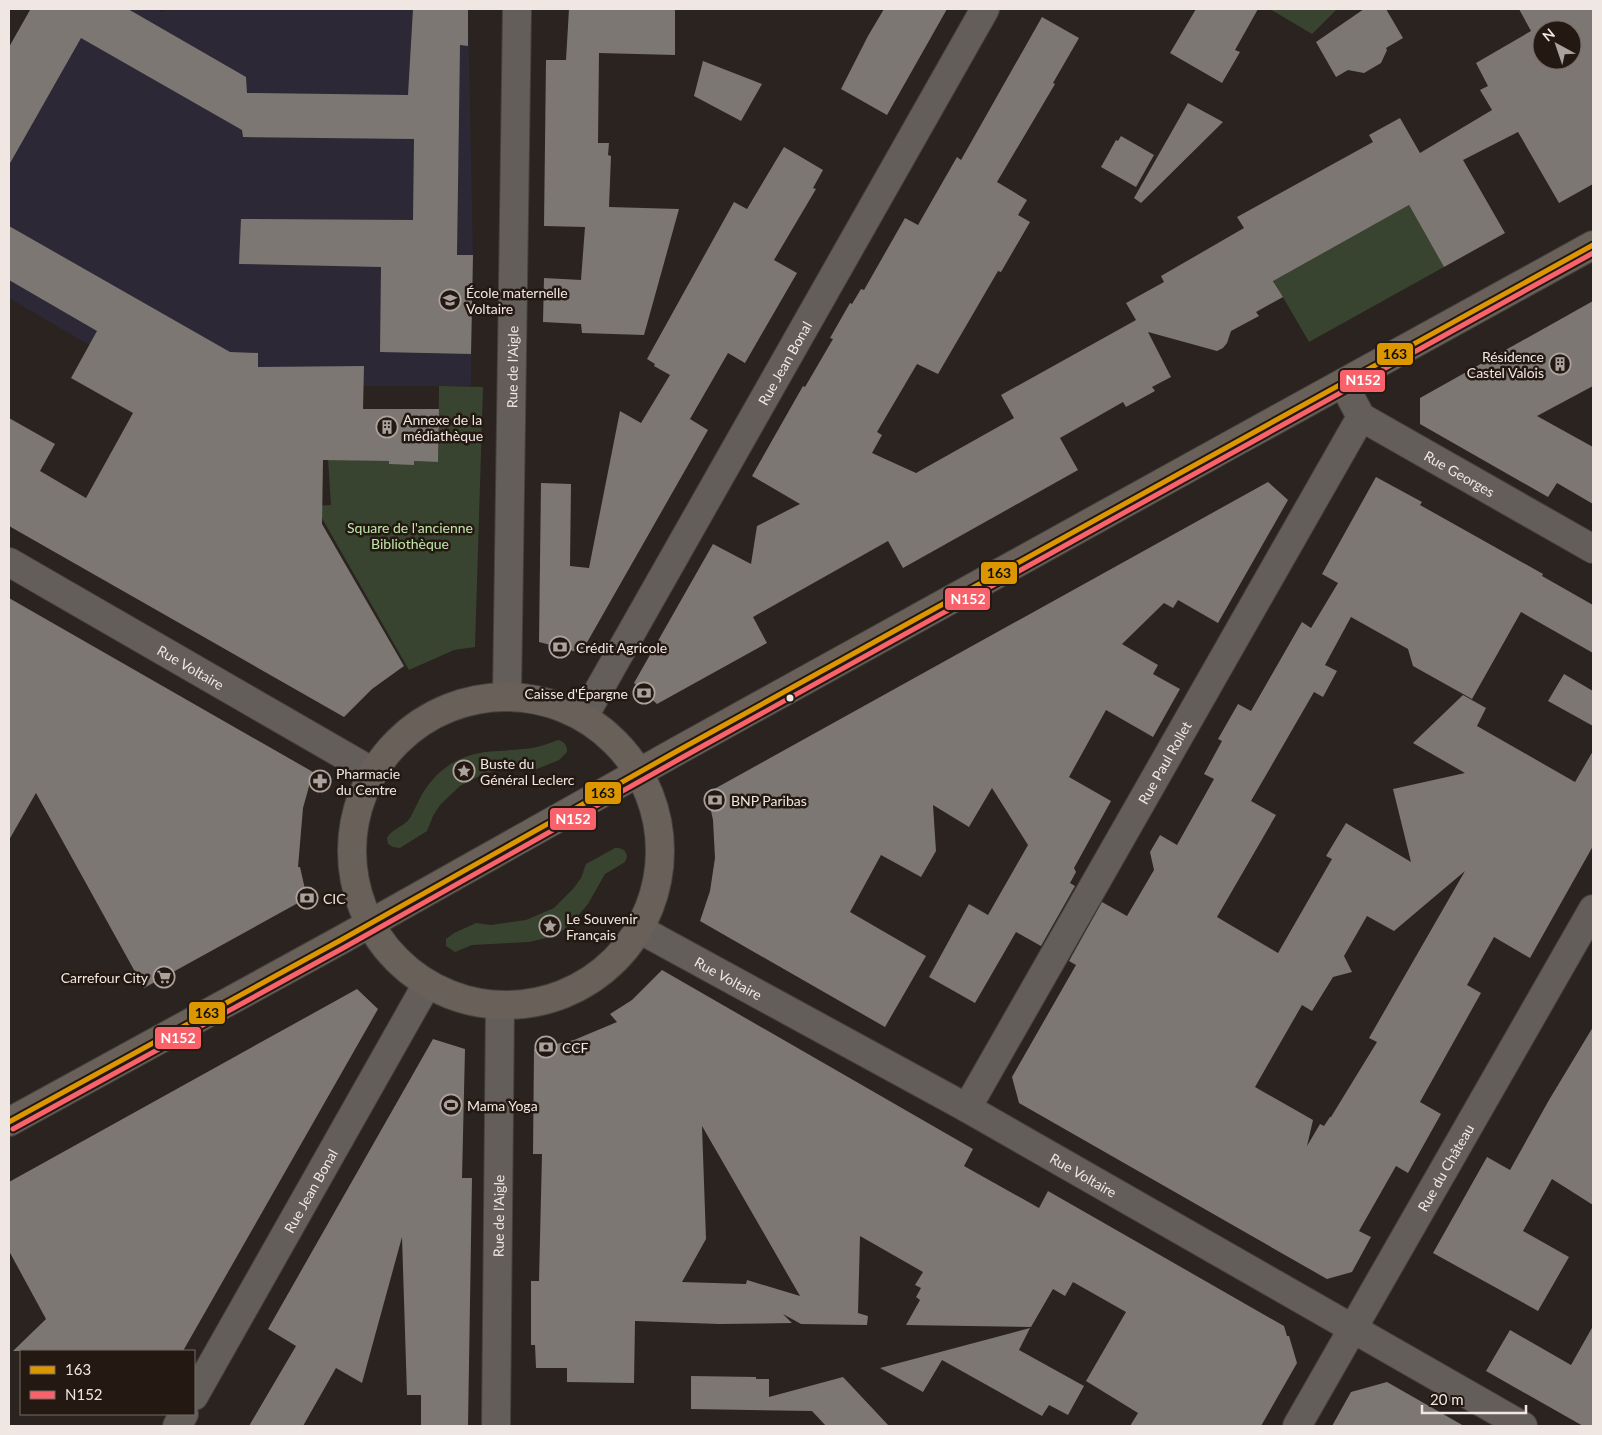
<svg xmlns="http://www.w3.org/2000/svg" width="1602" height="1435" font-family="Lato,sans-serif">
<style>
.education{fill:#2d2836}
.green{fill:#394430}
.building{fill:#7d7773;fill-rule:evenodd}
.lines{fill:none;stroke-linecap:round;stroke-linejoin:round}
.minor-casing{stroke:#46413d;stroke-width:30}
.secondary-casing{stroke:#46413d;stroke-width:30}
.minor{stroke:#645e5b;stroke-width:28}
.secondary{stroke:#69605a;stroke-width:28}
.bus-1-casing{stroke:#241912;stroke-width:9}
.bus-2-casing{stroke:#241912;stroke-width:9}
.bus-1{stroke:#dc9600;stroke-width:5}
.bus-2{stroke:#fa626b;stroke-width:5}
.bus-dot{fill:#f0e7e2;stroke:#241912;stroke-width:2}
.labels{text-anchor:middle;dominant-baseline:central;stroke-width:5;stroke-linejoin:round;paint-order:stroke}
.poi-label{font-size:14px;fill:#f0e7e2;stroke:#241912;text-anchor:start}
.street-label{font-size:14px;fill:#f0e7e2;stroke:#241912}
.park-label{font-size:14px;fill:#bfe7a9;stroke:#241912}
.line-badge{stroke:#241912;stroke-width:2}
.badge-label{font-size:14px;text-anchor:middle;font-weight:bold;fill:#fff}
.pale-badge-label{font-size:14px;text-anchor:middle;font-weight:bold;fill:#111}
</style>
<rect width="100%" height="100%" fill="#2a231f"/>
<path class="education" d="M31,9h126l6,3 3,-3h302l5,246 -2,131h-108l-274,-41 -80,-47v-251z"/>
<path class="green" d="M1270,9h67l-25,25z
M1409,205l35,62 -135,75 -36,-62z
M439,386l44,1 -8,260 -21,3 -45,20 -94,-164 16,-1 -3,-46 61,2v3h25v-3l24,1z
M558,740c7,2 9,5 9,12l-8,8 -22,9 -15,-1 -20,2 -15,3 -14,6 -13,7 -20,19 -7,11 -6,15 -27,17 -7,-1 -5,-3 -1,-6c5,-10 17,-11 23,-20 5,-9 9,-19 14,-27 18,-27 42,-39 74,-40 25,-2 36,-1 60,-11z
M615,848c8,0 11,2 12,9l-2,5 -20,12 -17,30 -17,20 -12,9 -13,5 -17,4 -57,3 -17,7 -9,-6v-7l8,-6 22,-10 15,2 35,-5 28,-12 19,-19 8,-11 5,-14z"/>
<path class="building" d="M29,9h99l118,68 1,16 161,2 5,-86h55v37l-8,-1 -3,210h16l-2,99 -91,-2 1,-85 -142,-3 2,-45 172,1 1,-81 -171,-2 -1,-7 -161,-92 -72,127v-118l21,-37z
M569,9h106v46l-76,-2 -1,90h11l-1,12 3,1 -2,51 70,2 -35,126 -62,-2 -1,-9 -38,-2 1,-44 37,2 4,-53 -41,-1 2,-166h20z
M884,9h63l-60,106 -46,-26 27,-53z
M1196,9h62l-23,41 5,2 -18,31 -52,-30z
M1364,9h22l17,29 -17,10 1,2 -6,13 -17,10 -16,-3 -12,7 -20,-35z
M1519,9h74v175l-34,19 -41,-71 -55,28 42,73 -61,34 -35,-62 -136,76 10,16 -27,15 3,4 -28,15 -4,12 -4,5 -6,3 -69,-19 23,45 -19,10 3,4 -29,16 -3,-5 -63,36 18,32 -175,98 -15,-27 -135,76 14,26 -110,61 -23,-21 79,-139 38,20 6,-38 43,-22 -48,-28 51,-90 2,1 28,-48 -3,-1 20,-35 2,1 9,-15 3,1 41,-72 13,7 39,-68 4,3 81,-143 37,21 -26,45 2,1 -58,98 30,18 -9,15 12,7 -29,50 -3,-1 -60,103 -21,-10 -40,68 5,3 -10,18 44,20 98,-55 -13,-23 135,-75 -10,-17 38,-21 -3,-6 83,-48 -7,-11 136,-75 -4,-7 31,-17 20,35 72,-43 -12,-20 8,-4 -12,-23 55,-32zM1542,30h30v30h-30z
M703,61l59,23 -21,37 -47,-25z
M1188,103l35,19 -82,81 -7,-5z
M1121,136l33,19 -18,32 -35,-20 15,-27 2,1z
M784,147l39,23 -10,18 3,1 -42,71 23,13 -52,90 -17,-10 -38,66 18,11 -127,223 -42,-11 2,-159 30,1 -1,82 19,2 31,-157 21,12 29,-48 -16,-9 1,-2 -8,-5 87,-157 13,7z
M9,226l221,126 28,1v14l106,-1 -1,43h76l-1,53 -24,-1v4l-25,-1v-3l-66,-1 -1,64 82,142 -32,23 -28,28 -335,-191v-108l46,26 -15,27 46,27 47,-85 -62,-35 26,-47 -88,-51z
M1593,301v85l-56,30 56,31v57l-36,-21 -9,14 -128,-73v-26z
M1376,477l46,25 -2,3 123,69 -1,2 51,29v48l-72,-41 -49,87 -59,-33 -5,-17 -57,-32 -26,48 12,6 -14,26 -9,-5 -63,109 25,14 -59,102 61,36 54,-94 -6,-3 20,-33 65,39 -18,-73 72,-16 -52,-30 50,-48 23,13 -9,18 98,56 18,-31v95l-63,112 -36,-21 -27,48 14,8 -61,109 21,12 -33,59 -12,-7 -37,65 12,6 -19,35 -25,7 -308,-176 -7,-26 64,-112 -7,-4 33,-59 25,14 27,-46 -4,-18 10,-17 17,10 37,-66 -10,-5 18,-33 -4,-2 20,-35 13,7 51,-89 9,6 27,-45 -16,-9zM1465,871l-96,167 8,4 -46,75h-1l-6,9 -4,-2 -13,22 6,-26 -58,-33 47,-82 10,6 21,-34 19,-5 -8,-16 23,-40 27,15z
M1268,482l20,18 -70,123 -40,-23 -5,8 -9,-5 -42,41 36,21 -5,9 27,15 -27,48 -47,-27 -37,67 42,24 -37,67 2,4 -6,11 5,3 -34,60 -25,-14 -41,71 -46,-26 40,-73 19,11 40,-70 -36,-57 -23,39 -36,-22 3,46 -15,26 -40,-22 -31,57 76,44 -41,71 -185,-106 10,-30 5,-33 -2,-38 -6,-27z
M9,598l304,174 -10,36 -5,59h2l7,31 -163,90 -108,-195 -27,47z
M1564,674l29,17v35l-45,-25z
M662,970l311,179 -9,17 75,42 9,-17 236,135 3,10h2l8,27 -36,63h-131l8,-13 -52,-32 40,-69 -53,-30 -8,14 -12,-7 -22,38 -125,-2 14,-25 -4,-3 5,-9 -6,-3 8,-13 -63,-36 -2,77 10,3 -1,9 -66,-1 -18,-10 9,9 -73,1 -84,-3 -1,62 -67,-1v-14h-31l-1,-23h-4v-64h8l3,-127h-9l1,-105 40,-9 43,-18 -7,-8 22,-14zM702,1126l98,170 -53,-16 -1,4 -64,-2 24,-43z
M357,989l21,20 -195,342h-170l33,-32 -37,-68v-69z
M1593,1027v178l-41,-26 -29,52 46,26 -31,54 -105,-58 54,-96 23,13 39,-70z
M433,1039l32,10 -3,129h10l-4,248h-47v-31h-14l-5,-158 -40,146 -26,-15 -33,58h-54l47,-80 -28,-17z
M1593,1326v100h-10l-97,-55 24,-41 61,35z
M1030,1328l-11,22 65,36 -16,29 -19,-10 -7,11 -100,-56 -19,32 -43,-24z
M691,1376l65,1v2h13v18l74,-20 46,49h-63l-14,-15 -121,-2z
M1387,1382l77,44h-132l19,-34z"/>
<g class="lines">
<g class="minor-casing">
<g id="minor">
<path id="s1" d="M1343,383l18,34 232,132"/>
<path id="s2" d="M9,562l364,210"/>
<path id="s3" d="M507,695l10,-686"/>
<path id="s4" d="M584,716l401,-707"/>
<path id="s5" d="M639,929l328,179 556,318"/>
<path id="s6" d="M967,1108l394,-691"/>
<path id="s7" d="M194,1396l233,-412"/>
<path d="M177,1426l7,-12"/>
<path id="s8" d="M496,1426l4,-421"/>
<path id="s9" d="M1297,1426l296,-517"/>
</g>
</g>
<g class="secondary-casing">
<path id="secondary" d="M352 851a154 154 0 1 1 308 0a154 154 0 1 1-308 0Z
M9,1122l332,-182 338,-190 553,-306 361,-199"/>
</g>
<use href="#minor" class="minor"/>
<use href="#secondary" class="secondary"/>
<g class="bus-1-casing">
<path id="bus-1" d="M9,1122l332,-182 338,-190 914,-505"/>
</g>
<g class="bus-2-casing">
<path id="bus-2" d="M13,1129l332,-182 338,-190 910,-504"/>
</g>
<use href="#bus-1" class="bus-1"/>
<use href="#bus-2" class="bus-2"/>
</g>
<defs>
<g id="school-ring" transform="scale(1.125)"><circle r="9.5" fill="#241912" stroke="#aba29e" stroke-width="1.5"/><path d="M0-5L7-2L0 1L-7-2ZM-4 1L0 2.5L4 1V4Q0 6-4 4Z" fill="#aba29e"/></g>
<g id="building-ring" transform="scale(1.125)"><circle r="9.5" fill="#241912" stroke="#aba29e" stroke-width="1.5"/><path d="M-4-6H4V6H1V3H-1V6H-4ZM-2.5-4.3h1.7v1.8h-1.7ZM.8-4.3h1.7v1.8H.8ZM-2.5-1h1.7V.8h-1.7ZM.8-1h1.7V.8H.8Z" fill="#aba29e"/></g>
<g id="bank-ring" transform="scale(1.125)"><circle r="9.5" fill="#241912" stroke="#aba29e" stroke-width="1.5"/><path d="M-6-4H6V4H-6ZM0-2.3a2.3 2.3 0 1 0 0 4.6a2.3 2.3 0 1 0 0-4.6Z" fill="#aba29e"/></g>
<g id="sight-ring" transform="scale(1.125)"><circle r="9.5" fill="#241912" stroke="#aba29e" stroke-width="1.5"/><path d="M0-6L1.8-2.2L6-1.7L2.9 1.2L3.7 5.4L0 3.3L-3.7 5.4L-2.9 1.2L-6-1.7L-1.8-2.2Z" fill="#aba29e"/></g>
<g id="pharmacy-ring" transform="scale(1.125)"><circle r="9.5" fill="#241912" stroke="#aba29e" stroke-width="1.5"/><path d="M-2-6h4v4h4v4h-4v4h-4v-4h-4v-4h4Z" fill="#aba29e"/></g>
<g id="supermarket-ring" transform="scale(1.125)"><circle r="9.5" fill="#241912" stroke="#aba29e" stroke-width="1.5"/><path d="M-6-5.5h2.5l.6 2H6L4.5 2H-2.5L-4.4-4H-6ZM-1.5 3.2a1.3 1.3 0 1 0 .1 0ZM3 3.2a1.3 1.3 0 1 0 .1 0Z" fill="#aba29e"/></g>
<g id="stadium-ring" transform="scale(1.125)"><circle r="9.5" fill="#241912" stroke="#aba29e" stroke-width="1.5"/><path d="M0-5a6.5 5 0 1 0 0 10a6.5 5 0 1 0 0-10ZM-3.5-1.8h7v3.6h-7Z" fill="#aba29e"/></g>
</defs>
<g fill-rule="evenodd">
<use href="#school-ring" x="450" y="300"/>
<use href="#building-ring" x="1560" y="364"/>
<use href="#building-ring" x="387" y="427"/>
<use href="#bank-ring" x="560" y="647"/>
<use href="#bank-ring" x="644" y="693"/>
<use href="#sight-ring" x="464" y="771"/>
<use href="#pharmacy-ring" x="320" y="781"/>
<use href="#bank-ring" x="715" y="800"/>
<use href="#bank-ring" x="307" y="898"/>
<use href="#sight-ring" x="550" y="926"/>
<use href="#supermarket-ring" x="164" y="977"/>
<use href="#bank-ring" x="546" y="1047"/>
<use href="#stadium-ring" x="451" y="1105"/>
</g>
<circle class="bus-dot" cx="790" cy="698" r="4.5"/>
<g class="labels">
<g class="poi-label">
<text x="466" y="292">École maternelle<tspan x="466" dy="16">Voltaire</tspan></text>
<text x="1544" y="356" text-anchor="end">Résidence<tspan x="1544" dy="16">Castel Valois</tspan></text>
<text x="403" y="419">Annexe de la<tspan x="403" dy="16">médiathèque</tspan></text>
<text x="576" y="647">Crédit Agricole</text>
<text x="628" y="693" text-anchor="end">Caisse d'Épargne</text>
<text x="480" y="763">Buste du<tspan x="480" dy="16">Général Leclerc</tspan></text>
<text x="336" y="773">Pharmacie<tspan x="336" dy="16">du Centre</tspan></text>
<text x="731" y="800">BNP Paribas</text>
<text x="323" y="898">CIC</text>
<text x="566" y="918">Le Souvenir<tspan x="566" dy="16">Français</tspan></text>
<text x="148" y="977" text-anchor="end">Carrefour City</text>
<text x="562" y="1047">CCF</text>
<text x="467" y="1105">Mama Yoga</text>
</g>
<g class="street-label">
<text stroke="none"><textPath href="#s4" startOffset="406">Rue Jean Bonal</textPath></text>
<text stroke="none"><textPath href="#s3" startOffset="328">Rue de l'Aigle</textPath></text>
<text stroke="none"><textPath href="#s1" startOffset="152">Rue Georges</textPath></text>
<text stroke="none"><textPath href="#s2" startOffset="210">Rue Voltaire</textPath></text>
<text stroke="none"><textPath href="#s6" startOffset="398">Rue Paul Rollet</textPath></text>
<text stroke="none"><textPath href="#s5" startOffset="102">Rue Voltaire</textPath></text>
<text stroke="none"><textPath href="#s9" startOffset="298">Rue du Château</textPath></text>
<text stroke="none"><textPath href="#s5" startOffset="508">Rue Voltaire</textPath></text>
<text stroke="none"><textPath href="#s7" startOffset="236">Rue Jean Bonal</textPath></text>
<text stroke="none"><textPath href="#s8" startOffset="210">Rue de l'Aigle</textPath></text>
</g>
<g class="park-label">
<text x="410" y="527">Square de l'ancienne<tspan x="410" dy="16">Bibliothèque</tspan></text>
</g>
</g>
<g class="line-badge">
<rect x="1376" y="342" width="38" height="24" rx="5" fill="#dc9600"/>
<rect x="1339" y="369" width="47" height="24" rx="5" fill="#fa626b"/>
<rect x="980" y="561" width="38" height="24" rx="5" fill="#dc9600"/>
<rect x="944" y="587" width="47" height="24" rx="5" fill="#fa626b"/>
<rect x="584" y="781" width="38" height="24" rx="5" fill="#dc9600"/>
<rect x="549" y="807" width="48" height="24" rx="5" fill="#fa626b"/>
<rect x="188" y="1001" width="38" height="24" rx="5" fill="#dc9600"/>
<rect x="154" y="1026" width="48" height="24" rx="5" fill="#fa626b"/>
</g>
<g class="badge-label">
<text x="1363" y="385">N152</text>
<text x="968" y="604">N152</text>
<text x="573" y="824">N152</text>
<text x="178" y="1043">N152</text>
</g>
<g class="pale-badge-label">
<text x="1395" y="359">163</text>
<text x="999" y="578">163</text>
<text x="603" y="798">163</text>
<text x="207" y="1018">163</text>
</g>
<rect width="1602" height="1435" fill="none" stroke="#f0e7e2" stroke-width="20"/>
<rect x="20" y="1350" width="175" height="65" fill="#241912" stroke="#766b65"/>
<rect x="30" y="1366" width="25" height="8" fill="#dc9600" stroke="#766b65"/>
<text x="65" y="1375" font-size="15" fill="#f0e7e2">163</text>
<rect x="30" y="1391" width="25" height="8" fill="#fa626b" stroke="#766b65"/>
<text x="65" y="1400" font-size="15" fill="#f0e7e2">N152</text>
<g transform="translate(1557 45) rotate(320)"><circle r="24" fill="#241912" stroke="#766b65"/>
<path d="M0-4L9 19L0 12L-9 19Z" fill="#aba29e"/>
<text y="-8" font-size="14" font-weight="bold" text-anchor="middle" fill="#f0e7e2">N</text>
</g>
<path d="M1422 1405v8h104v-8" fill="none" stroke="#f0e7e2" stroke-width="2.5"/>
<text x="1430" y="1405" font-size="15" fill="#f0e7e2" stroke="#241912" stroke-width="4" paint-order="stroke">20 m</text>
</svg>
